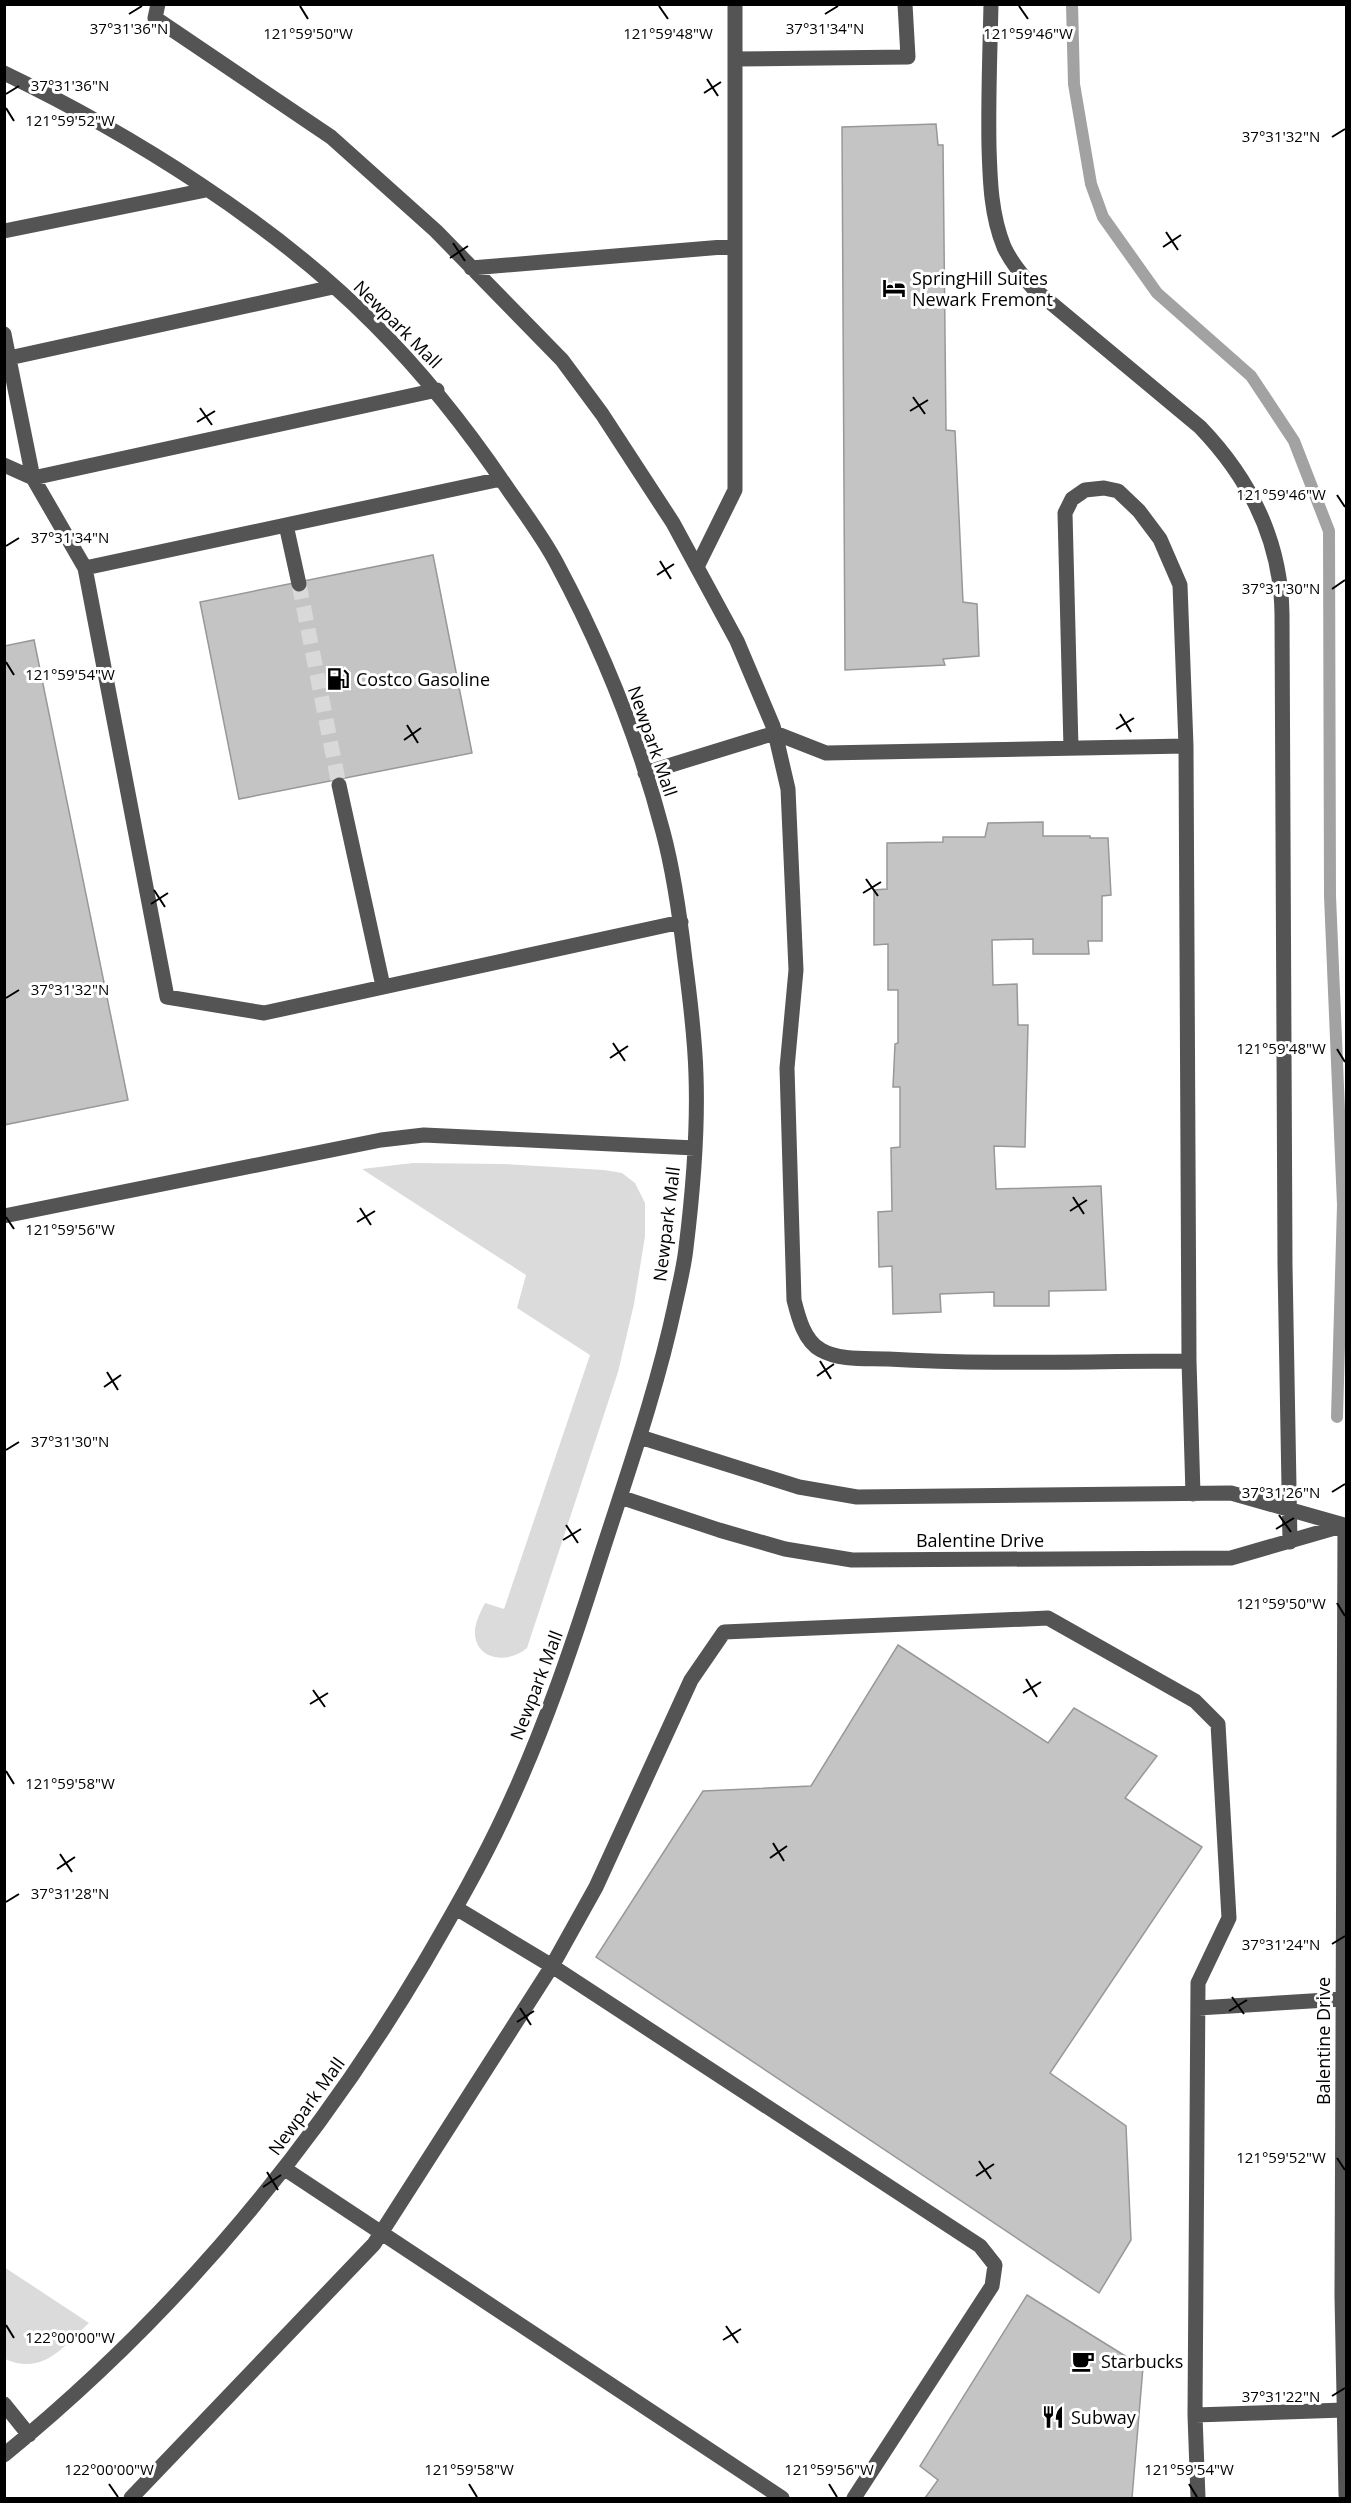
<svg xmlns="http://www.w3.org/2000/svg" width="1351" height="2503" font-family="'Open Sans',sans-serif">
<style>
.green{fill:#dbdbdb}
.lines{fill:none;stroke-linecap:round;stroke-linejoin:round}
.stream{stroke:#a2a2a2;stroke-width:12}
.building{fill:#c4c4c4;stroke:#989898;stroke-width:1.5}
.minor-tunnel{stroke:#d9d9d9;stroke-width:15;stroke-dasharray:15 8;stroke-linecap:butt}
.minor{stroke:#545454;stroke-width:15}
.ticks{fill:none;stroke:#000;stroke-width:2}
.labels{text-anchor:middle;dominant-baseline:central;stroke-width:6;stroke-linejoin:round;paint-order:stroke}
.poi-label{font-size:18px;fill:#000;stroke:#fff;text-anchor:start}
.street-label{font-size:18px;fill:#000;stroke:#fff}
.ticks-label{font-size:15px;text-anchor:middle;fill:#000;stroke:#fff;stroke-width:6;stroke-linejoin:round;paint-order:stroke}
</style>
<rect width="100%" height="100%" fill="#fff"/>
<path class="green" d="M413,1163l91,1 100,6 18,3 13,10 10,20v33l-11,68 -16,68 -91,276c-17,15 -49,14 -52,-13 -1,-11 5,-22 10,-32l19,6 86,-254 -73,-47 9,-33 -164,-106z
M4,2267l85,56c-26,24 -46,53 -84,36z"/>
<g class="lines">
<path class="stream" d="M1072,4l2,80 17,100 12,33 54,76 94,83 43,65 35,90 1,365 13,309 -6,212"/>
</g>
<path class="building" d="M936,124l2,21h5l3,285 9,1 8,171 14,2 2,52 -36,3 2,6 -100,5 -3,-543z
M433,555l39,198 -233,46 -39,-197z
M34,640l94,460 -124,25v-479z
M1043,822v14h47v2h18l3,57 -9,1v45h-14l1,13h-56v-15l-41,1 1,45 24,-1 1,41h10l-3,122 -31,-1 2,43 105,-3 5,104 -57,1v15h-55v-14l-54,2 1,18 -48,2 -1,-48 -13,1 -1,-55 14,-1 -1,-63 9,-1v-60h-7l2,-43 3,-1v-53h-10v-46l-14,1v-55l13,-1v-46l56,-1v-5h42l3,-14z
M898,1645l150,98 26,-35 83,48 -32,42 77,49 -152,226 76,53 5,114 -32,53 -503,-336 107,-166 108,-5z
M1027,2295l116,72 -11,131h-207l13,-18 -18,-14z"/>
<g class="lines">
<path class="minor-tunnel" d="M299,584l40,201"/>
<path class="minor" d="M158,4l-3,14 176,119 105,94 126,129 40,54 71,109 64,118 36,85 2,7 13,56 8,181 -9,98 7,232c4,16 10,41 27,50 19,11 47,8 67,9 100,6 201,2 301,2l-3,-615 -360,7 -51,-20 -130,40
M991,4c-1,48 -3,95 -2,143 1,34 2,68 15,100 7,15 18,28 29,41l167,139c50,52 81,114 82,187l3,651 5,277
M736,59l172,-2 -3,-53
M4,73c127,61 271,151 370,251 51,51 95,107 136,168 16,23 34,47 47,72 45,84 82,176 106,268 11,41 17,85 22,128 5,38 10,77 11,115 2,57 -3,116 -10,173 -2,19 -7,38 -11,57 -19,89 -50,175 -78,263 -26,82 -54,164 -91,243 -24,52 -53,102 -82,152 -111,187 -251,354 -420,492
M4,231l202,-41
M471,268l264,-22
M4,334l29,144 404,-88
M9,358l324,-71
M4,465l29,13 52,90
M501,479l-416,89 82,429 97,16 417,-91
M286,525l13,59
M697,567l38,-77v-486
M1071,748l-6,-235 7,-14 13,-9 19,-2 14,3 21,20 21,28 20,46 6,161
M339,785l44,201
M4,1216l377,-76 43,-5 271,13
M1189,1361l4,133
M640,1437l159,50 58,10 374,-4 113,32
M620,1497l99,33 66,19 67,11 379,-2 114,-33
M1345,1525l-3,771 4,199
M1198,2008l145,-9
M285,2169l497,329
M4,2404l25,31
M131,2498l243,-254 178,-278 -96,-58
M854,2498l138,-212 3,-21 -15,-19 -428,-280 44,-79 95,-207 33,-48 324,-14 147,83 23,23 11,194 -31,65 -3,432
M1198,2498l-3,-83 149,-5"/>
</g>
<path class="ticks" d="M300,6l8,13M659,6l9,13M1019,6l9,13M129,14l13,-8M825,14l13,-8M707,79l11,17M704,93l17,-11M6,94l13,-8M6,108l8,13M1332,137l13,-8M1166,232l12,18M453,243l12,18M1163,247l18,-12M450,258l18,-12M913,397l12,17M200,408l12,17M910,411l18,-11M197,422l18,-11M1337,495l8,12M6,546l13,-8M660,561l11,18M657,575l17,-11M1332,589l13,-9M6,662l8,13M1120,714l11,18M407,725l11,18M1116,729l18,-11M404,740l17,-12M866,879l12,17M154,890l11,17M863,893l18,-11M151,904l17,-11M6,998l13,-8M613,1043l12,18M1337,1049l8,13M610,1058l18,-12M1073,1197l11,17M360,1208l11,17M1070,1211l17,-11M6,1217l8,12M357,1222l18,-11M820,1361l11,18M107,1372l11,18M817,1376l17,-12M104,1387l17,-12M6,1450l13,-8M1332,1492l13,-8M1279,1515l12,17M566,1525l12,18M1276,1529l18,-11M563,1540l18,-11M1337,1603l8,13M1026,1679l11,18M313,1690l12,17M1023,1693l18,-11M310,1704l18,-11M6,1771l8,13M773,1843l11,18M60,1854l12,18M770,1858l17,-12M57,1869l18,-12M6,1902l13,-8M1332,1944l13,-8M1232,1997l12,17M520,2008l11,17M1229,2011l18,-11M517,2022l17,-11M1337,2158l8,12M979,2161l12,18M267,2172l11,18M976,2176l18,-12M263,2187l18,-12M6,2325l8,13M726,2326l12,17M723,2340l18,-11M1332,2396l13,-8M109,2484l9,13M469,2484l8,13M829,2484l8,13M1189,2484l8,13"/>
<defs>
<g id="hotel-bare" transform="scale(1.8)"><path d="M-6-4.5h1.5V1H6V5H4.5V3h-9V5H-6ZM-4 0a1.8 1.8 0 1 1 3.6 0ZM.5 0V-2.5h3Q6-2.5 6 0Z" fill="#000" stroke="#fff" stroke-width="2.5" paint-order="stroke"/></g>
<g id="fuel-bare" transform="scale(1.8)"><path d="M-5.5-6h7V0h2V4h1.3V-2.5L3-4.5l.8-.8L6-3V5H2.5V1h-1V6h-7ZM-4.2-4.7v3.2H.2V-4.7Z" fill="#000" stroke="#fff" stroke-width="2.5" paint-order="stroke"/></g>
<g id="cafe-bare" transform="scale(1.8)"><path d="M-5.5-4.5H6V0H3Q3 3.5 0 3.5H-2.5Q-5.5 3.5-5.5 0ZM3-3.2v2h1.7v-2ZM-6 4.5H4V6H-6Z" fill="#000" stroke="#fff" stroke-width="2.5" paint-order="stroke"/></g>
<g id="restaurant-bare" transform="scale(1.8)"><path d="M-5-6h1v4h1v-4h1v4h1v-4h1v5L-1.5 .5V6h-2V.5L-5-1ZM5-6V6H3V1.5H1.5Q1.5-4 5-6Z" fill="#000" stroke="#fff" stroke-width="2.5" paint-order="stroke"/></g>
</defs>
<g fill-rule="evenodd">
<use href="#hotel-bare" x="894" y="288"/>
<use href="#fuel-bare" x="338" y="679"/>
<use href="#cafe-bare" x="1083" y="2361"/>
<use href="#restaurant-bare" x="1053" y="2417"/>
</g>
<g class="labels">
<g class="poi-label">
<text x="912" y="278">SpringHill Suites<tspan x="912" dy="21">Newark Fremont</tspan></text>
<text x="356" y="679">Costco Gasoline</text>
<text x="1101" y="2361">Starbucks</text>
<text x="1071" y="2417">Subway</text>
</g>
<g class="street-label">
<text transform="translate(398 324) rotate(45)">Newpark Mall</text>
<text transform="translate(653 741) rotate(71)">Newpark Mall</text>
<text transform="translate(666 1224) rotate(-83)">Newpark Mall</text>
<text x="980" y="1540">Balentine Drive</text>
<text transform="translate(536 1685) rotate(-69)">Newpark Mall</text>
<text transform="translate(1323 2041) rotate(-90)">Balentine Drive</text>
<text transform="translate(306 2106) rotate(-54)">Newpark Mall</text>
</g>
</g>
<g class="ticks-label">
<text x="129" y="34">37°31'36"N</text>
<text x="825" y="34">37°31'34"N</text>
<text x="308" y="39">121°59'50"W</text>
<text x="668" y="39">121°59'48"W</text>
<text x="1028" y="39">121°59'46"W</text>
<text x="70" y="91">37°31'36"N</text>
<text x="70" y="126">121°59'52"W</text>
<text x="1281" y="142">37°31'32"N</text>
<text x="1281" y="500">121°59'46"W</text>
<text x="70" y="543">37°31'34"N</text>
<text x="1281" y="594">37°31'30"N</text>
<text x="70" y="680">121°59'54"W</text>
<text x="70" y="995">37°31'32"N</text>
<text x="1281" y="1054">121°59'48"W</text>
<text x="70" y="1235">121°59'56"W</text>
<text x="70" y="1447">37°31'30"N</text>
<text x="1281" y="1498">37°31'26"N</text>
<text x="1281" y="1609">121°59'50"W</text>
<text x="70" y="1789">121°59'58"W</text>
<text x="70" y="1899">37°31'28"N</text>
<text x="1281" y="1950">37°31'24"N</text>
<text x="1281" y="2163">121°59'52"W</text>
<text x="70" y="2343">122°00'00"W</text>
<text x="1281" y="2402">37°31'22"N</text>
<text x="109" y="2475">122°00'00"W</text>
<text x="469" y="2475">121°59'58"W</text>
<text x="829" y="2475">121°59'56"W</text>
<text x="1189" y="2475">121°59'54"W</text>
</g>
<rect width="1351" height="2503" fill="none" stroke="#000000" stroke-width="12"/>
</svg>
